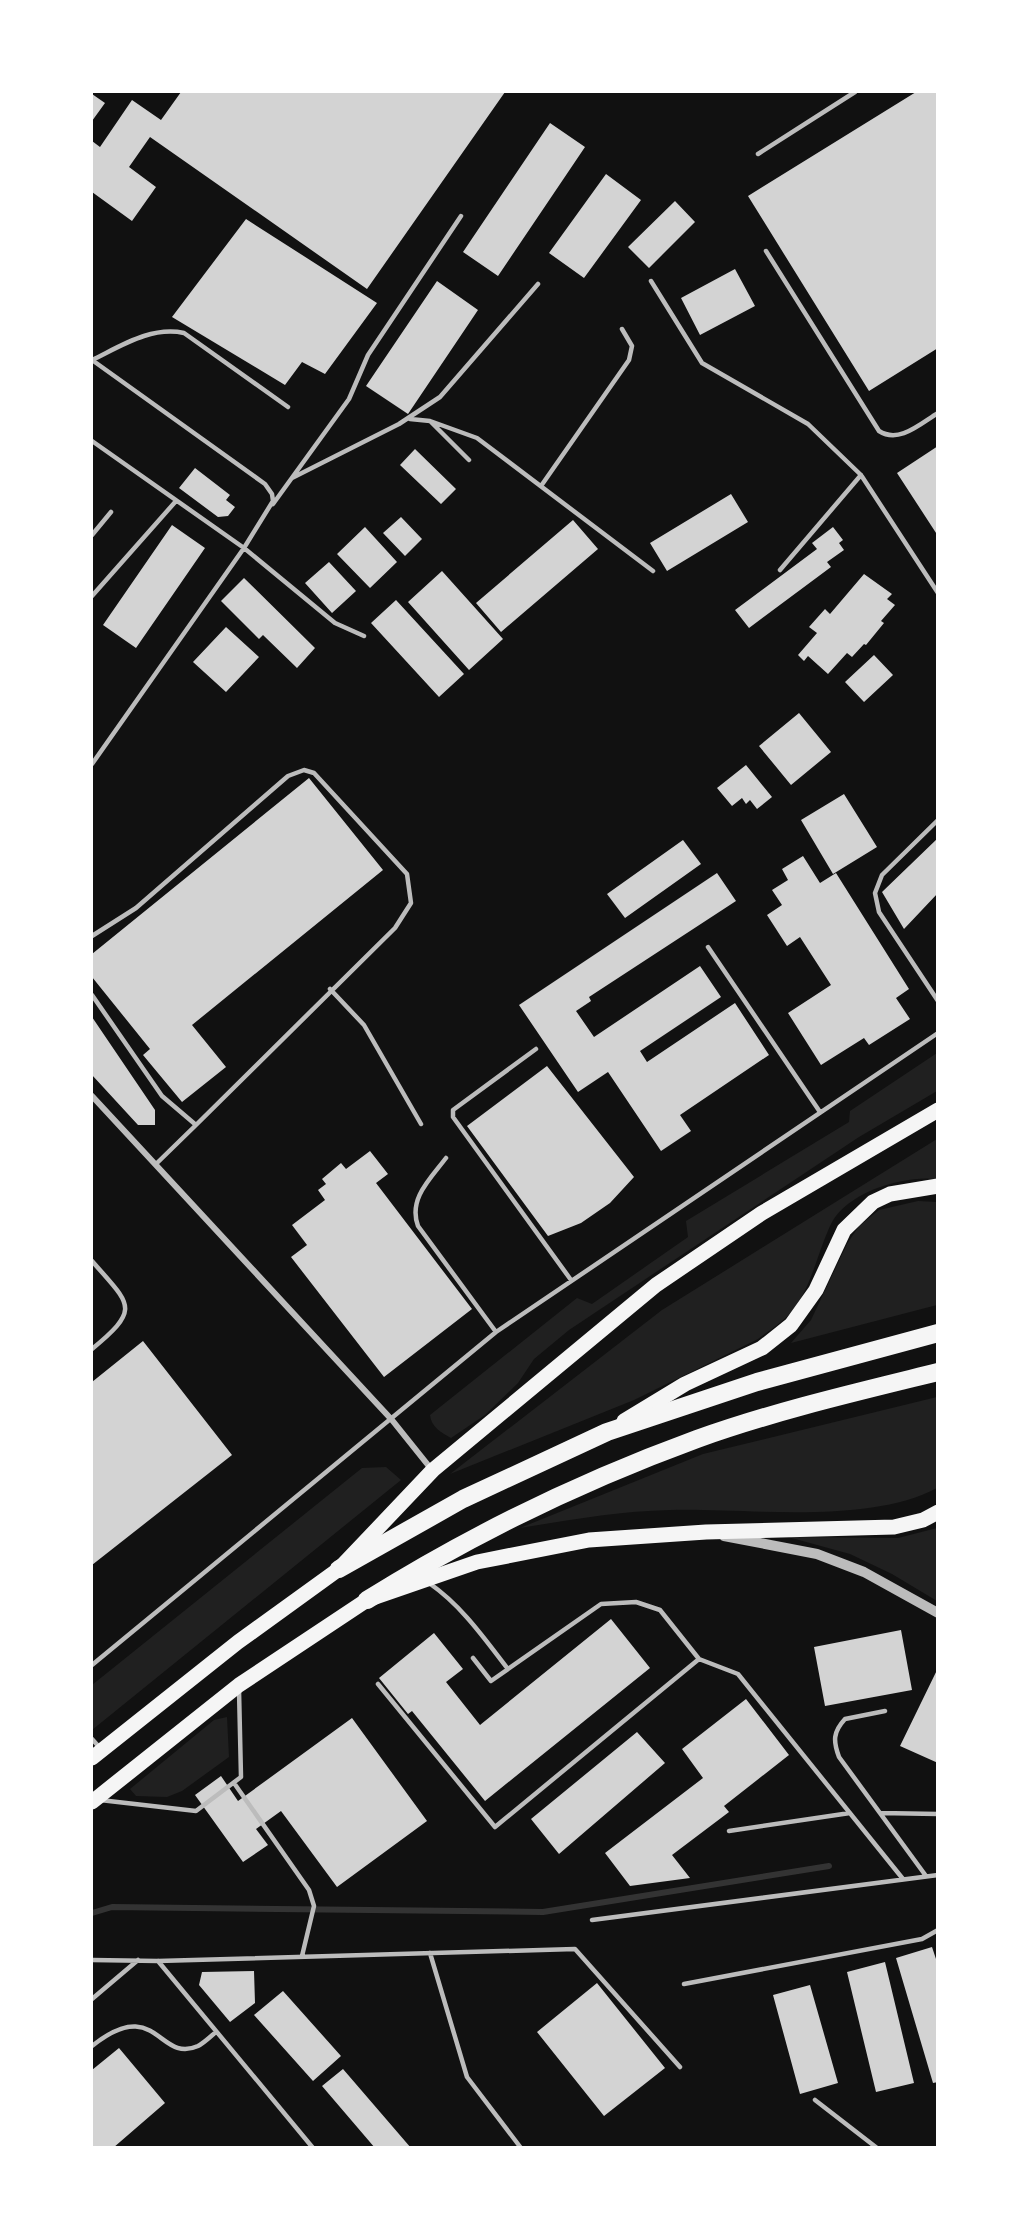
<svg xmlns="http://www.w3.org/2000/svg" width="1029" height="2239" font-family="'Open Sans',sans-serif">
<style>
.green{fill:#202020}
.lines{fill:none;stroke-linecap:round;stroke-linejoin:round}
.stream{stroke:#333;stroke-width:6}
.building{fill:#d3d3d3}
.service{stroke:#bcbcbc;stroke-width:4.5}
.minor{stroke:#bcbcbc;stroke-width:6}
.tertiary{stroke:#bcbcbc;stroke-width:10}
.primary{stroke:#f5f5f5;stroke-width:15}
.motorway{stroke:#f5f5f5;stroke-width:18}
</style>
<rect width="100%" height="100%" fill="#111"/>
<path class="green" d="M937,1053v38l-78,46 -290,193 -35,29 -16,24 -33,32 -34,23c-9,-5 -20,-11 -21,-23l147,-117 15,6 96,-67 -2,-16 163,-99 1,-11z
M937,1139v40c-32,-4 -88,12 -105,43 -14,28 -20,64 -39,88 -10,12 -23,20 -35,29l-124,61 -184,74 212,-164z
M918,1201l19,1v103l-146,38 20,-23 36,-76 12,-18 20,-16z
M937,1397v91c-69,37 -189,20 -267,22 -50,1 -101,10 -150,18l183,-74z
M386,1467l15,13 -309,250v-45l270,-217z
M937,1528v73l-45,-27 -42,-20 -62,-17 110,1z
M227,1717l2,40 -47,34 -15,6 -31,-1 -6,-7 84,-69z"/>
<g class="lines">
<path class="stream" d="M92,1913l20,-6 431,5 286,-46"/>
</g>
<path class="building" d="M181,92h324l-138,197 -217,-152 -21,30 27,20 -24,34 -40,-29v-51l8,6 32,-47 29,20z
M916,92h22v256l-69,43 -121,-195z
M92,94l13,9 -13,18z
M550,123l35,24 -87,129 -35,-24z
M606,174l35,26 -57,78 -35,-25z
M675,201l20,21 -46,46 -21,-21z
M246,219l131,84 -52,71 -23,-12 -17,23 -113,-68z
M735,269l20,37 -55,29 -19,-37z
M437,281l41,29 -70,104 -42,-28z
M938,446v90l-41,-63z
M415,449l41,40 -15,15 -41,-39z
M195,468l35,27 -4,5 9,7 -7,9 -10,1 -39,-29z
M731,494l17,28 -81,49 -17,-28z
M401,517l21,22 -17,17 -22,-23z
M573,520l25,29 -97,83 -25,-29z
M172,525l33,23 -69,100 -33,-23z
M365,527l32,35 -27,26 -33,-34z
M833,527l10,13 -4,3 5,7 -17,12 4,5 -82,61 -14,-18 82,-61 -5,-6z
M329,562l27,29 -24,22 -27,-30z
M442,571l61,68 -34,31 -61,-68z
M864,574l28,20 -5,5 8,6 -14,16 3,2 -18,22 -2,-1 -12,13 -5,-4 -19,21 -20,-18 -4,5 -6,-6 19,-22 -8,-6 16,-18 5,5z
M244,578l71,70 -18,20 -34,-33 -4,4 -38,-38z
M396,600l68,74 -25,23 -68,-74z
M226,627l33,30 -33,35 -33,-30z
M874,655l19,20 -29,27 -19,-20z
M799,713l32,39 -40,33 -32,-39z
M746,765l26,32 -15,12 -7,-9 -4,4 -4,-6 -10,8 -15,-18z
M309,778l74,92 -191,155 34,42 -44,35 -39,-47 7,-6 -58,-72v-23z
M844,794l33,53 -44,27 -32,-54z
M938,838v55l-34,36 -22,-37z
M683,840l18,24 -76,54 -18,-24z
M803,856l17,27 16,-10 73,116 -13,9 14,21 -41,26 -5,-7 -43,27 -33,-52 43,-28 -31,-48 -13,9 -20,-31 15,-10 -10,-15 16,-10 -6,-11z
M717,873l19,28 -147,96 2,4 -15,10 18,26 106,-71 21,31 -81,54 7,11 88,-59 34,52 -89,60 11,16 -30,20 -53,-79 -30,20 -59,-87z
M92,1017l63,93v15h-17l-46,-50z
M547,1066l87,111 -24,26 -29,20 -33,13 -81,-110z
M370,1151l18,23 -12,9 96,126 -88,68 -93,-120 16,-12 -15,-20 33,-25 -7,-10 8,-6 -4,-5 19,-16 5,6z
M143,1341l89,114 -140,110v-183z
M611,1619l39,49 -165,133 -73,-90 -4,3 -29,-36 55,-45 29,36 -17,13 34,43z
M901,1630l11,60 -87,16 -11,-59z
M938,1668v95l-38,-17z
M746,1699l43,56 -65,51 5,6 -57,43 18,23 -60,8 -25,-33 98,-75 -21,-29z
M352,1718l75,103 -90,66 -56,-76 -25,18 12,16 -25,17 -48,-67 26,-19 17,25z
M637,1732l28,31 -106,91 -28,-35z
M932,1947l6,18v117l-5,1 -37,-125z
M885,1962l29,121 -38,9 -29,-120z
M254,1971l1,32 -25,19 -31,-37 3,-13z
M597,1983l68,85 -61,48 -67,-84z
M810,1985l28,98 -38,11 -27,-99z
M283,1991l58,65 -28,25 -59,-66z
M119,2048l46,55 -52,45h-21v-78z
M343,2069l68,79h-36l-53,-62z"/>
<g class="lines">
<path class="service" d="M758,154l97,-62
M766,251l113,180c20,13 41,-7 59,-18
M651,281l51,82 106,61 53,51 77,118
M92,360l173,124 7,10 1,7 -29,47 -152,216
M92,360c29,-14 59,-34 92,-27l104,74
M410,419l20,2 39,39
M430,421l47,17 176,133
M92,441l152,107 91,75 29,13
M292,478l107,-54 41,-27 98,-113
M541,486l88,-126 3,-14 -10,-17
M273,504l76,-105 19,-44 93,-139
M92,535l19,-23
M780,570l81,-95
M92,596l84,-95
M938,820l-56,55 -7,18 4,19 59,89
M92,936l44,-28 152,-132 16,-6 10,3 93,101 4,29 -16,25 -199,197
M708,947l112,165
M330,989l34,36 57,99
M92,995l70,101 34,29 -40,39
M536,1049l-83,61v7l118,163
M446,1158c-16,21 -38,41 -28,68l78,106
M92,1261c38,44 50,47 0,88
M429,1583c33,23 55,55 79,86
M473,1658l18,23 110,-77 35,-2 24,8 39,49 39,15 165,205
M92,1665l404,-333 442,-299
M378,1684l117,143 204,-168
M885,1711l-40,8c-12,13 -12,22 -6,38l87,119
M92,1739l8,9
M234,1783l75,107 5,16 -12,50
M100,1800l96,11 45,-34 -2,-87
M880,1813l58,1
M729,1831l121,-18
M592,1920l346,-45
M430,1953l37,124 54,71
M92,1960l66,1 417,-12 105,118
M158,1961l155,187
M684,1984l238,-45 16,-9
M92,1999l46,-39
M92,2046c65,-52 66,18 106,0 6,-3 13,-10 18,-14
M815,2100l62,48"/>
<path class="minor" d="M92,1096l300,324 40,50"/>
<path class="tertiary" d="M724,1536l93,18 47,18 74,41"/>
<path class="primary" d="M624,1421l61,-37 77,-36 29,-23 25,-35 28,-60 29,-28 17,-8 48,-8
M92,1758l146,-116 101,-73 94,-99 223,-185 106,-72 176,-103
M92,1802l147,-117 128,-85 110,-38 112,-22 117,-8 188,-5 29,-7 15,-8"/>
<path class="motorway" d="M339,1569l124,-70 144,-67 150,-50 181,-49
M367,1600c104,-65 215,-119 330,-161 78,-28 160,-47 241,-67"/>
</g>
<rect width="1029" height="2239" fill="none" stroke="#ffffff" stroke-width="186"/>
</svg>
